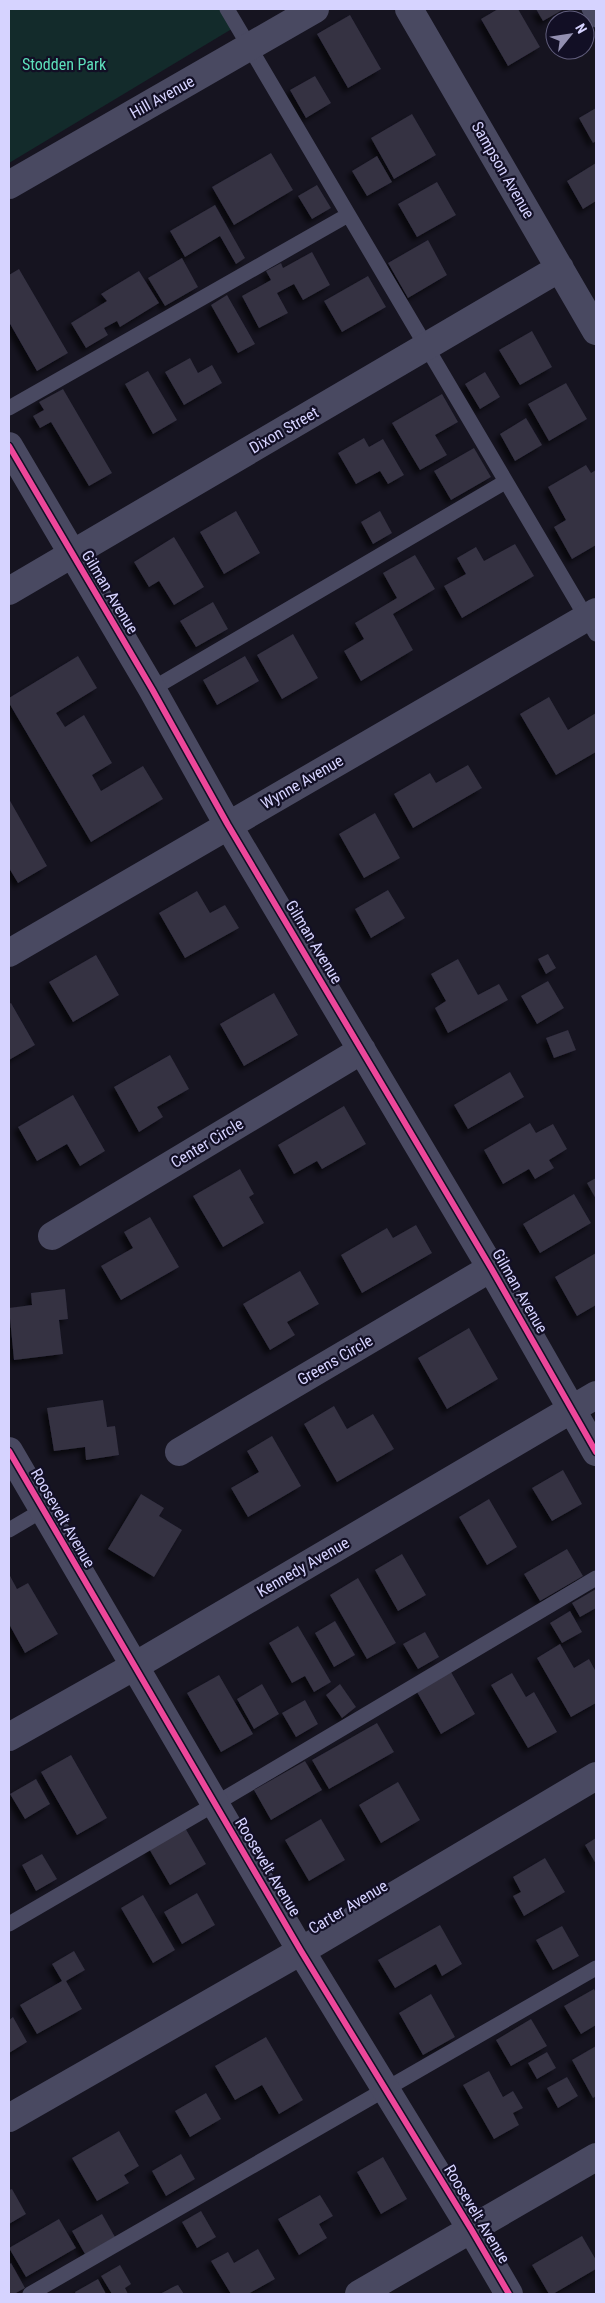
<svg xmlns="http://www.w3.org/2000/svg" width="605" height="2303" font-family="'Roboto Condensed',sans-serif">
<style>
.green{fill:#132b2b}
.building{fill:#343142;filter:url(#shadow)}
.lines{fill:none;stroke-linecap:round;stroke-linejoin:round}
.service{stroke:#494961;stroke-width:15}
.minor{stroke:#494961;stroke-width:28}
.tertiary{stroke:#494961;stroke-width:28}
.cycleway-casing{stroke:#120f25;stroke-width:9}
.cycleway{stroke:#ed469a;stroke-width:6}
.labels{text-anchor:middle;dominant-baseline:central;stroke-width:4.5;stroke-linejoin:round;paint-order:stroke}
.park-label{font-size:16px;fill:#5de0bb;stroke:#120f25}
.street-label{font-size:16px;fill:#d6d3ff;stroke:#120f25}
</style>
<defs>
<filter id="shadow"><feDropShadow dx="-4.5" dy="4.5" stdDeviation="2.5" flood-color="#0009"/></filter>
</defs>
<rect width="100%" height="100%" fill="#161420"/>
<path class="green" d="M9,9h215l11,18 -226,136z"/>
<path class="building" d="M498,9h20l22,38 -32,19 -27,-47z
M536,9h28l-21,12z
M350,15l31,54 -33,19 -31,-54z
M315,76l16,27 -25,15 -16,-28z
M596,108v33l-3,2 -14,-25z
M412,114l24,41 -42,24 -23,-41z
M271,153l22,37 -59,35 -22,-38z
M377,156l15,26 -25,14 -15,-25z
M596,163v38l-13,8 -16,-28z
M437,182l19,33 -39,22 -19,-33z
M317,185l14,23 -19,11 -14,-23z
M215,205l30,53 -9,6 -16,-28 -35,21 -15,-26z
M428,240l19,35 -39,23 -20,-35z
M312,252l18,33 -27,15 -9,-16 -17,9 11,20 -29,15 -17,-32 29,-16 -5,-9 15,-8 2,5z
M182,258l16,29 -33,19 -17,-28z
M19,269l49,84 -31,18 -28,-49v-47z
M139,271l20,32 -39,24 -3,-6 -13,7 4,7 -22,13 -15,-25 36,-22 -6,-7z
M368,276l18,31 -44,25 -18,-31z
M227,295l28,49 -17,9 -27,-48z
M532,331l20,36 -32,18 -21,-35z
M190,358l8,15 14,-8 10,18 -38,22 -19,-33z
M148,371l29,49 -24,14 -28,-50z
M485,372l15,25 -20,12 -15,-25z
M566,383l21,36 -38,22 -21,-37z
M63,389l49,84 -23,13 -38,-64 -11,6 -7,-12 11,-6 -5,-8z
M442,394l16,28 -23,13 12,20 -27,15 -28,-47z
M526,418l16,27 -27,16 -15,-27z
M364,438l5,9 14,-8 21,36 -16,9 -8,-13 -24,13 -18,-31z
M474,448l17,29 -40,23 -17,-29z
M586,465l5,8 5,-3v75l-24,14 -18,-32 12,-7 -18,-33z
M236,511l24,42 -36,21 -24,-42z
M380,511l12,22 -19,11 -12,-22z
M174,537l30,50 -30,18 -15,-24 -10,6 -15,-25z
M515,544l19,32 -72,42 -18,-32 22,-12 -9,-16 19,-11 8,14z
M415,555l20,34 -42,25 20,36 -52,31 -17,-30 20,-12 -9,-16 42,-25 -14,-25z
M213,602l15,27 -32,18 -16,-26z
M293,634l25,44 -36,21 -25,-44z
M78,656l19,32 -41,25 9,14 19,-12 28,48 -20,12 9,16 42,-25 20,33 -72,43 -82,-139v-5z
M245,656l14,25 -42,24 -14,-25z
M549,697l19,33 28,-17v39l-40,23 -36,-61z
M468,765l14,23 -69,40 -19,-34 36,-21 6,10z
M9,799l38,67 -29,17 -9,-15z
M375,813l25,45 -36,20 -25,-44z
M388,890l17,28 -34,20 -16,-29z
M197,891l13,22 15,-8 14,23 -54,30 -26,-45z
M548,954l8,14 -10,6 -8,-15z
M96,955l23,40 -46,27 -24,-40z
M458,959l20,36 21,-11 9,16 -60,33 -13,-25 11,-7 -15,-27z
M548,981l16,27 -27,16 -16,-28z
M274,993l24,42 -54,31 -24,-42z
M11,1003l24,42 -26,15v-56z
M568,1030l8,20 -22,8 -8,-20z
M170,1055l19,34 -32,18 6,10 -24,15 -25,-45z
M510,1072l14,25 -56,32 -14,-24z
M73,1095l32,56 -25,15 -13,-22 -30,17 -19,-34z
M344,1106l22,38 -44,25 -5,-8 -23,13 -16,-29z
M530,1123l6,10 17,-9 14,25 -18,11 5,8 -19,11 -6,-10 -26,15 -19,-34z
M240,1169l14,25 -5,3 15,26 -41,24 -30,-51z
M596,1178v21l-9,-16z
M574,1194l17,29 -51,30 -17,-29z
M150,1217l29,50 -58,33 -20,-34 32,-18 -9,-16z
M416,1225l16,28 -70,40 -21,-38 46,-27 6,10z
M596,1253v52l-19,11 -22,-39z
M300,1271l19,33 -32,18 8,13 -25,15 -27,-46z
M65,1289l3,30 -9,1 4,34 -49,6 -5,-52 23,-3 -1,-12z
M469,1328l29,51 -51,30 -29,-51z
M103,1400l4,27 8,-1 4,29 -33,5 -1,-13 -31,4 -7,-43z
M334,1406l13,23 26,-15 21,35 -57,33 -33,-58z
M272,1436l29,50 -53,31 -17,-29 28,-16 -12,-21z
M563,1470l19,34 -30,17 -20,-33z
M141,1494l23,14 -5,8 23,14 -28,47 -46,-28z
M489,1499l28,48 -30,18 -28,-48z
M567,1549l16,27 -43,25 -16,-27z
M402,1554l24,41 -28,16 -23,-41z
M9,1574l8,15 11,-6 30,51 -33,19 -16,-29z
M358,1578l38,65 -29,16 -37,-64z
M596,1589v19l-16,9 -8,-14z
M570,1611l12,21 -20,11 -12,-20z
M335,1621l20,34 -21,12 -19,-34z
M298,1626l33,56 -17,10 -9,-16 -13,7 -23,-40z
M425,1632l14,25 -21,12 -15,-25z
M560,1644l14,24 15,-9 7,13v31l-25,14 -34,-59z
M451,1672l24,42 -34,20 -24,-42z
M512,1673l14,24 8,-5 23,40 -29,16 -37,-63z
M219,1675l34,59 -32,18 -34,-59z
M262,1684l17,30 -25,15 -17,-30z
M340,1684l16,23 -14,11 -16,-23z
M305,1700l13,24 -22,13 -14,-24z
M377,1723l17,29 -65,37 -17,-29z
M71,1755l36,63 -30,17 -36,-63z
M305,1761l17,29 -51,30 -17,-30z
M36,1779l14,25 -25,15 -15,-25z
M398,1782l22,38 -39,23 -22,-38z
M321,1819l24,41 -36,21 -24,-41z
M184,1826l22,38 -36,21 -22,-38z
M596,1838v26l-11,-19z
M42,1854l15,25 -21,12 -14,-26z
M545,1858l20,34 -41,24 -11,-20 8,-4 -8,-15z
M197,1893l18,32 -33,19 -18,-32z
M143,1895l32,55 -22,13 -32,-55z
M440,1925l22,39 -20,12 -6,-12 -41,24 -17,-28z
M562,1926l17,30 -26,14 -17,-30z
M74,1951l11,19 -19,11 16,28 -45,25 -17,-29 42,-24 -10,-17z
M594,1989l2,4v32l-15,9 -17,-28z
M431,1994l24,43 -32,18 -24,-42z
M13,2017l14,25 -18,11v-33z
M531,2019l16,27 -36,20 -15,-26z
M266,2037l37,63 -24,14 -17,-29 -27,15 -20,-34z
M596,2046v50l-3,2 -21,-38z
M547,2052l9,16 -19,11 -9,-16z
M489,2071l14,26 10,-6 10,17 -10,5 6,12 -25,14 -31,-54z
M567,2077l11,19 -20,12 -11,-20z
M206,2093l15,26 -31,18 -15,-26z
M119,2131l20,35 -15,9 5,8 -32,18 -25,-43z
M181,2154l14,25 -29,17 -14,-25z
M383,2157l24,42 -26,15 -24,-42z
M12,2189l14,25 -17,10v-34z
M320,2195l13,21 -14,8 8,14 -28,17 -21,-36z
M201,2211l15,26 -19,11 -15,-26z
M102,2214l13,23 -30,17 -13,-23z
M59,2219l17,29 -50,29 -17,-29z
M582,2236l14,24v9l-43,25h-4l-17,-29z
M258,2249l17,30 -27,15h-17l-20,-33 17,-9 6,11z
M11,2263l14,25 -11,6h-5v-29z
M120,2265l11,19 -6,4 3,6h-16l-11,-18z
M98,2279l8,15h-30l-1,-2z
M178,2285l6,9h-24l15,-8z"/>
<g class="lines">
<path class="service" d="M227,9l369,625
M589,9l7,11
M9,408l339,-193
M152,689l353,-207
M9,1530l34,-20
M9,1924l206,-120 381,-226
M30,2294l566,-326"/>
<path class="minor" d="M409,9l187,322
M9,446l143,243 76,136 263,443 105,184
M9,591l551,-323
M9,953l587,-341
M52,1236l310,-186
M9,1451l292,500 170,278 38,65
M179,1452l312,-184
M9,1737l124,-70 463,-272
M9,2118l292,-167 295,-175
M359,2294l237,-137"/>
<path class="tertiary" d="M9,185l306,-176"/>
<g class="cycleway-casing">
<path id="cycleway" d="M9,446l143,243 76,136 263,443 105,184
M9,1451l292,500 170,278 38,65"/>
</g>
<use href="#cycleway" class="cycleway"/>
</g>
<g class="labels">
<g class="park-label">
<text x="64" y="64">Stodden Park</text>
</g>
<g class="street-label">
<text transform="translate(162 97) rotate(-29)">Hill Avenue</text>
<text transform="translate(503 170) rotate(60)">Sampson Avenue</text>
<text transform="translate(284 430) rotate(-30)">Dixon Street</text>
<text transform="translate(110 592) rotate(59)">Gilman Avenue</text>
<text transform="translate(302 782) rotate(-30)">Wynne Avenue</text>
<text transform="translate(314 942) rotate(59)">Gilman Avenue</text>
<text transform="translate(207 1143) rotate(-31)">Center Circle</text>
<text transform="translate(520 1291) rotate(60)">Gilman Avenue</text>
<text transform="translate(335 1360) rotate(-30)">Greens Circle</text>
<text transform="translate(63 1518) rotate(60)">Roosevelt Avenue</text>
<text transform="translate(303 1567) rotate(-30)">Kennedy Avenue</text>
<text transform="translate(268 1867) rotate(59)">Roosevelt Avenue</text>
<text transform="translate(348 1907) rotate(-31)">Carter Avenue</text>
<text transform="translate(477 2214) rotate(59)">Roosevelt Avenue</text>
</g>
</g>
<rect width="605" height="2303" fill="none" stroke="#d6d3ff" stroke-width="20"/>
<g transform="translate(570 35) rotate(60)"><circle r="24" fill="#120f25" stroke="#605d7c"/>
<path d="M0-4L9 19L0 12L-9 19Z" fill="#9390b1"/>
<text y="-8" font-size="14" font-weight="bold" text-anchor="middle" fill="#d6d3ff">N</text>
</g>
</svg>
